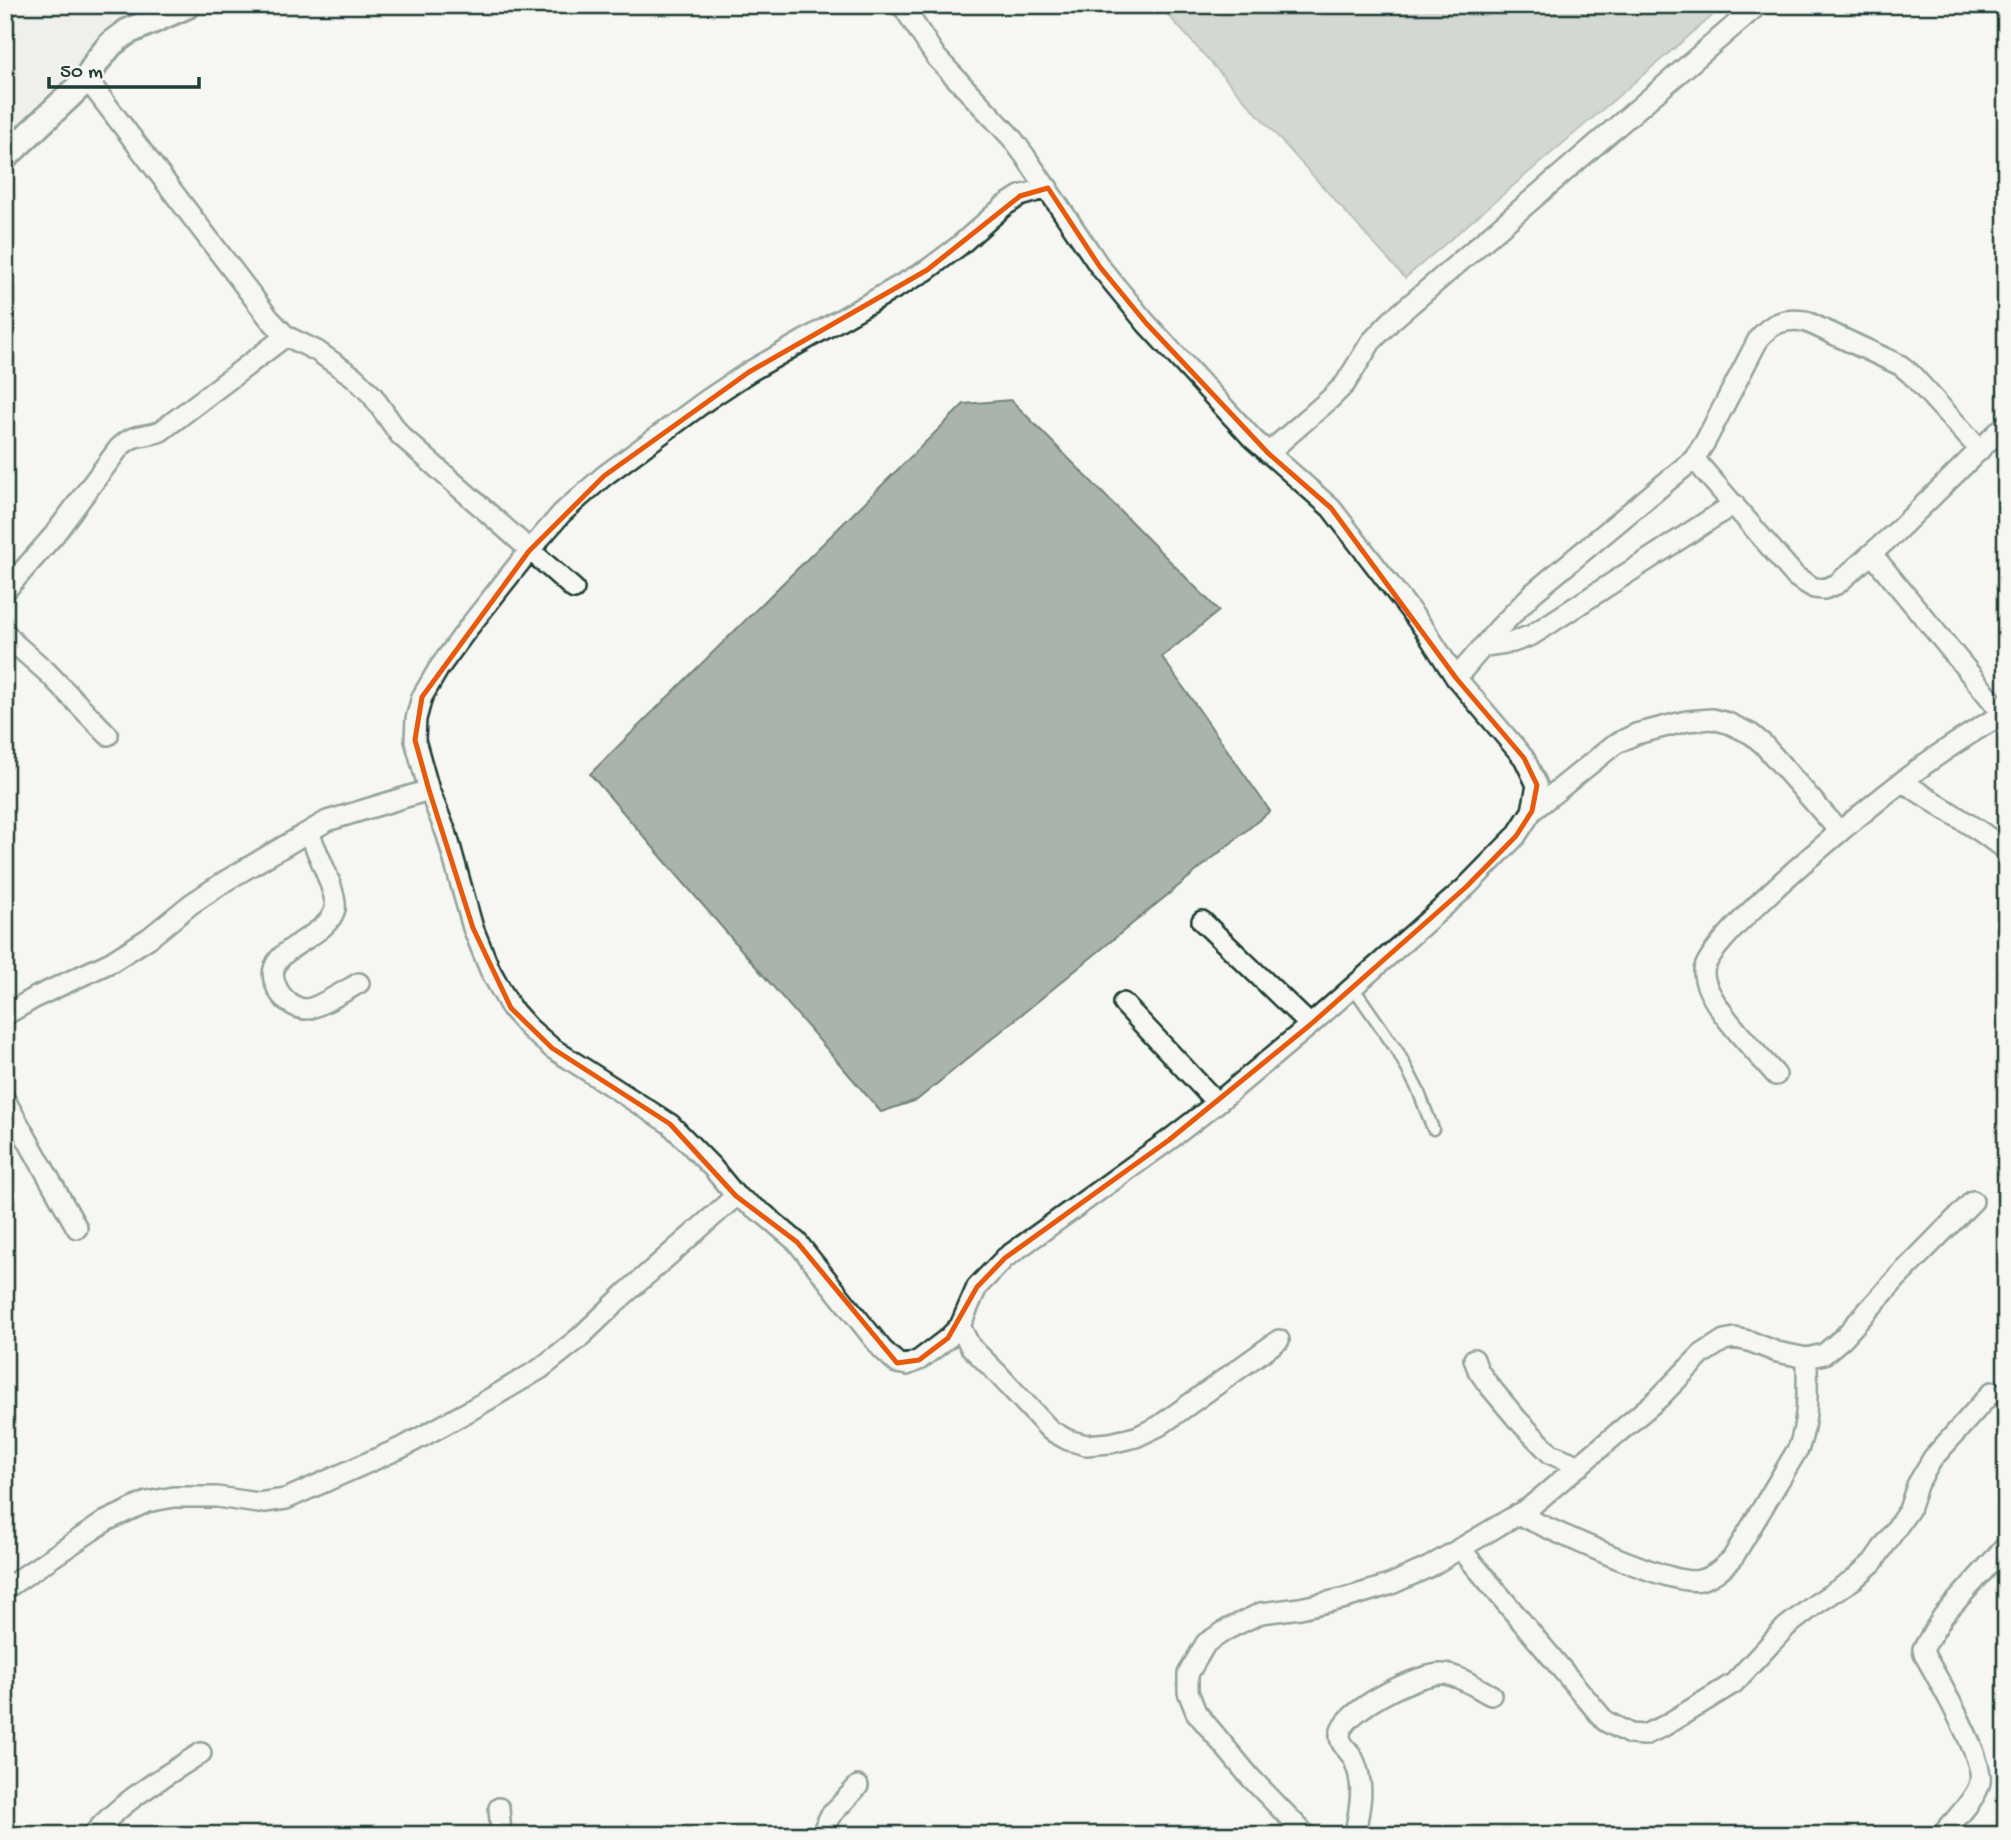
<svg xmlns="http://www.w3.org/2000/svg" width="2011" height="1840" font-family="'Gochi Hand',sans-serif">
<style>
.built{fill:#e6e8e4}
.water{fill:#aab3ae;stroke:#72847d;stroke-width:2}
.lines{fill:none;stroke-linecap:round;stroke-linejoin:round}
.service-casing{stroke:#1f3d34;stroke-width:15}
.minor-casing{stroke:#1f3d34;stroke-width:24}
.tertiary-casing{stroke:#1f3d34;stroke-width:30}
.service{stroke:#f6f6f2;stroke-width:10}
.minor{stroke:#f6f6f2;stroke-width:19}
.tertiary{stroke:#f6f6f2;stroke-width:24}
.marked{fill:none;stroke:#e8590c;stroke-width:5;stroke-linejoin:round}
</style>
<rect width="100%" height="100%" fill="#f6f6f2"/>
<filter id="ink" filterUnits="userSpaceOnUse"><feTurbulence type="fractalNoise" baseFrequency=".0143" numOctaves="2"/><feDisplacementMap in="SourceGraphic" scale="14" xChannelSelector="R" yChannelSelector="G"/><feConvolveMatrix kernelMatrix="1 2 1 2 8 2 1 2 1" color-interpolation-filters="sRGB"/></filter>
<g filter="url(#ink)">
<path class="built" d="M5,5h153l-37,18 -116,113z"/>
<path class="water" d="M1159,5h566l-320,273z
M1011,400l208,211 -57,46 108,154 -353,289 -36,12 -291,-338 374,-370z"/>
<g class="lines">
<g class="service-casing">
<path id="service" d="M1353,987l45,65 20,38 15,39"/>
</g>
<g class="minor-casing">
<path id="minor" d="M87,79l182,239 17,18 31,15 37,26 18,18 28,40 174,154
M1268,453l62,-54 15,-15 26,-42 20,-21 367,-316
M1694,459l102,118 18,11 10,1 13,-5 59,-52 110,-108
M1872,554l131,160
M5,591l49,-56 65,-87c17,-17 23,-9 42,-17l125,-95
M5,632l9,11 33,29 61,63
M1485,646l28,-4 19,-7 202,-131
M1456,678l43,-50 34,-35 161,-134 11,-17 54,-104c13,-15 26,-20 46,-17l95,44 11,9 69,76
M1903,782l78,50 25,18
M429,790l-14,-50 1,-21 6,-22 17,-29 30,-41 60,-76 33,-38 42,-37 103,-76 42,-28 178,-102 32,-24 45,-40 16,-10 28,-8
M1532,811l83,-67 21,-10 51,-13 25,-2 16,4 23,11 12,10 77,88
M309,833c6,15 29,61 26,76 -8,31 -73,39 -60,74 3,9 8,16 16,21 5,3 9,5 15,5 10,0 42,-20 53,-26
M1202,921l108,104
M1123,1003l94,100
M5,1015l33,-19 73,-34 38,-24 42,-34 36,-24 100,-59 102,-31 18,45 26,93 17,42 21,38 18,20 23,20 118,76 42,43 24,29 28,18 33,28 85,107 15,14 10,2 12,-5 29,-22 12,-12 17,-39 28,-29 164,-118 48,-37 93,-78 156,-138 50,-51 16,-25 5,-26 -13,-27 -68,-80 -31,-48 -94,-122 -78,-69 -107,-116 -46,-56 -75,-111 -14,-19 -75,-80 -34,-52
M1776,1075c-19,-22 -74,-76 -72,-104 4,-37 195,-190 234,-216 22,-15 44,-30 68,-42
M5,1100l72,128
M960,1326l10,20 28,28 52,56 18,10 18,5 24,-2 26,-6 23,-11 120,-86
M1474,1359l4,11 9,13 30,36 34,35 29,12
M1517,1514c32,14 155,74 183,66 13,-3 22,-12 32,-21l67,-112c10,-29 8,-58 8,-89
M1460,1548l145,173 25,13 14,1 20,-9 70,-43 52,-56 30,-23 38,-25 19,-17 36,-52 8,-25 16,-27 59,-66
M5,1589l101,-68 41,-19 27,-5h43l41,6 28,-4 119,-53 64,-35 71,-42 38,-30 48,-46 110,-97
M499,1808l2,27
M93,1835c29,-35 71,-58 108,-82
M821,1835l9,-19 28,-30
M1306,1835l-56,-58 -54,-65 -8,-20v-18l18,-31 22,-14 33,-16 39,-5 46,-10 43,-13 40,-18 101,-60 128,-108 44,-45 22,-14 11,-2 14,3 28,11 30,6 17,-4 19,-16 55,-61 75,-76
M1355,1835c2,-17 8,-37 5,-53 -1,-9 -4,-18 -8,-26 -5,-7 -13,-13 -12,-22 4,-24 80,-62 103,-60 16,1 34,14 48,21
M1942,1835c10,-13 35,-36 38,-53 5,-22 -43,-105 -56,-128l-1,-5 20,-33 63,-70"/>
</g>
<g class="tertiary-casing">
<path id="tertiary" d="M5,157l82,-78 10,-18 14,-17 16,-12 61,-27"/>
</g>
<use href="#service" class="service"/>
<use href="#minor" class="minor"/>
<use href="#tertiary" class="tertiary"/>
</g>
</g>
<path d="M0 0H2011V1840H0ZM1048,188l52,79 46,56 122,130 63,55 125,170 68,80 13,27 -5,26 -16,25 -50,51 -156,138 -141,115 -164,118 -28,29 -29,51 -29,22 -22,3 -100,-121 -61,-46 -66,-72 -118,-76 -41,-40 -38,-80 -44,-138 -14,-50 7,-43 107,-146 75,-75 145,-104 178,-102 93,-74z" fill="#f6f6f2" fill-opacity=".55" fill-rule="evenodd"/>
<path class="marked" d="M1048,188l52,79 46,56 122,130 63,55 125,170 68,80 13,27 -5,26 -16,25 -50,51 -156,138 -141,115 -164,118 -28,29 -29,51 -29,22 -22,3 -100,-121 -61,-46 -66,-72 -118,-76 -41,-40 -38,-80 -44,-138 -14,-50 7,-43 107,-146 75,-75 145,-104 178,-102 93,-74z"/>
<rect width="2011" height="1840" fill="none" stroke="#f6f6f2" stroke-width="28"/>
<rect x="14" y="14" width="1983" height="1812" fill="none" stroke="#1f3d34" stroke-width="2.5" filter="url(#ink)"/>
<path d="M49 77v10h150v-10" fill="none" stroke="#1f3d34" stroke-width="3.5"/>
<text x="60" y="77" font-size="21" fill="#1f3d34" stroke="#f6f6f2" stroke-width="5" paint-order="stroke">50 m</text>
</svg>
